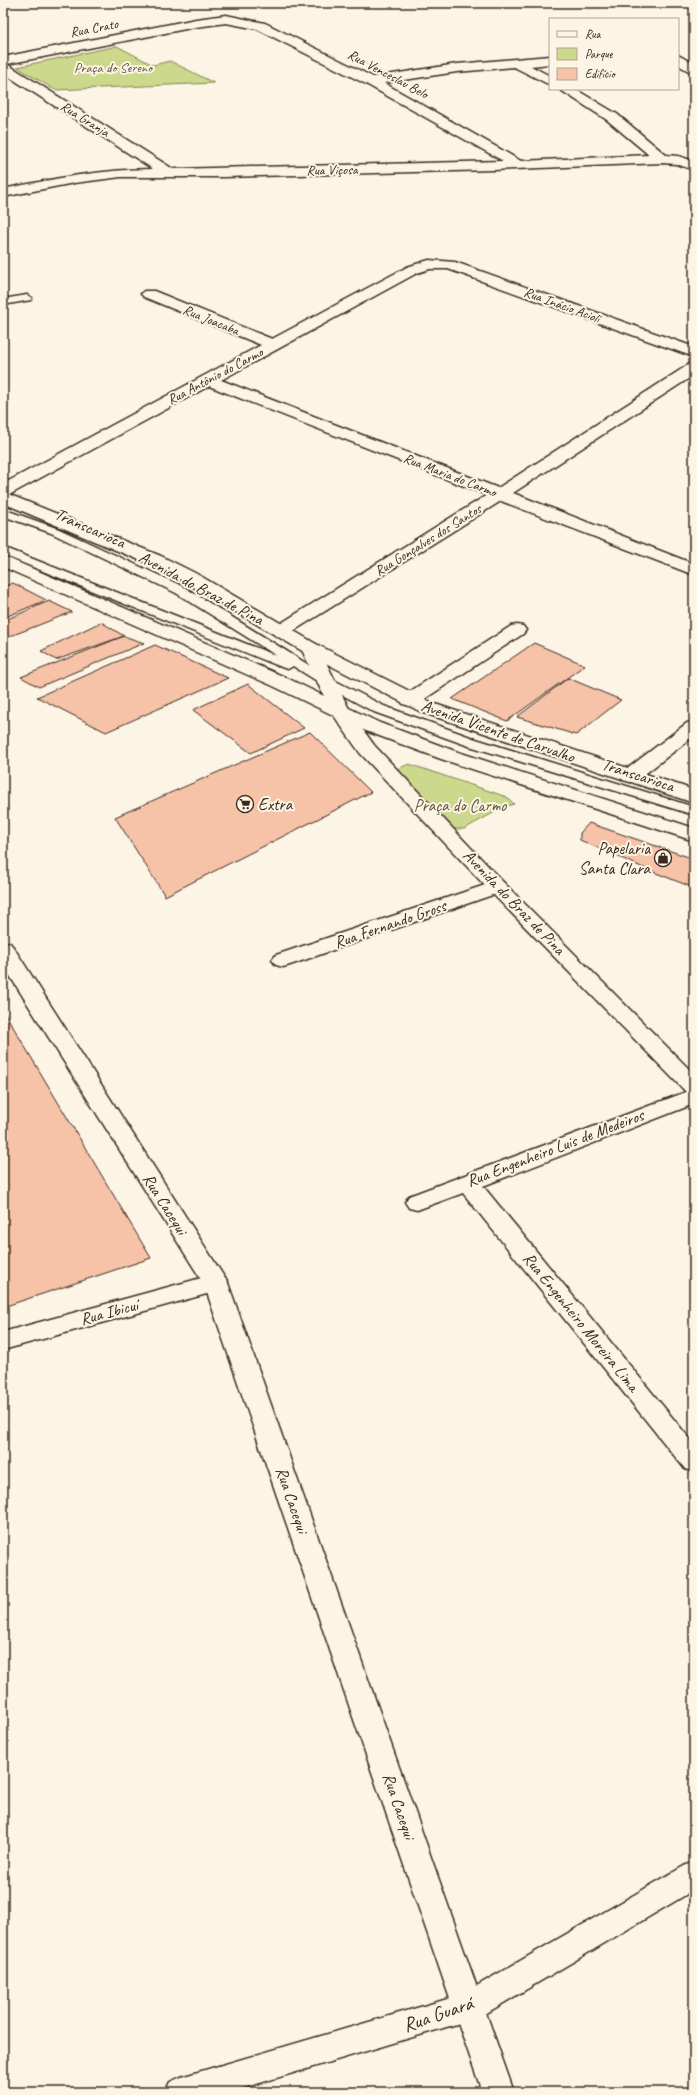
<svg xmlns="http://www.w3.org/2000/svg" width="697" height="2095" font-family="Caveat,sans-serif">
<style>
.green{fill:#ccd88b;stroke:#848154}
.building{fill:#f6c2a8;stroke:#3b2a1e}
.lines{fill:none;stroke-linecap:round;stroke-linejoin:round}
.lane-casing{stroke:#3b2a1e;stroke-width:3}
.street-casing{stroke:#3b2a1e;stroke-width:3}
.secondary-casing{stroke:#3b2a1e;stroke-width:3}
.primary-casing{stroke:#3b2a1e;stroke-width:3}
.lane{fill:#fcf5e5;fill-rule:evenodd}
.street{fill:#fcf5e5;fill-rule:evenodd}
.secondary{fill:#fcf5e5;fill-rule:evenodd}
.primary{fill:#fcf5e5;fill-rule:evenodd}
.labels{text-anchor:middle;dominant-baseline:central;stroke-width:4;stroke-linejoin:round;paint-order:stroke}
.far-street-label{font-size:14px;fill:#3b2a1e;stroke:#fcf5e5}
.far-park-label{font-size:14px;fill:#5f5639;stroke:#fcf5e5}
.street-label{font-size:17px;fill:#3b2a1e;stroke:#fcf5e5}
.poi-label{font-size:17px;fill:#3b2a1e;stroke:#fcf5e5;text-anchor:start}
.park-label{font-size:17px;fill:#5f5639;stroke:#fcf5e5}
.near-street-label{font-size:20px;fill:#3b2a1e;stroke:#fcf5e5}
</style>
<rect width="100%" height="100%" fill="#fcf5e5"/>
<filter id="ink" filterUnits="userSpaceOnUse"><feTurbulence type="fractalNoise" baseFrequency=".025" numOctaves="2"/><feDisplacementMap in="SourceGraphic" scale="8" xChannelSelector="R" yChannelSelector="G"/><feConvolveMatrix kernelMatrix="1 2 1 2 8 2 1 2 1" color-interpolation-filters="sRGB"/></filter>
<g filter="url(#ink)">
<path class="green" d="M117,46l36,19 17,-4 44,22 -159,7 -38,-23z
M409,764l98,33 7,7 -17,5v2l-33,18h-12l-52,-54 -3,-6z"/>
<path class="building" d="M13,583l33,17 -43,18v-31z
M49,601l23,11 -69,27v-18z
M101,622l23,14 -68,24 -15,-9z
M124,636l20,7 -105,44 -18,-10z
M534,643l51,22 -78,56 -55,-22z
M155,645l73,33 -122,54 -69,-35z
M568,678l53,22 -45,35 -59,-18z
M248,684l56,44 -53,25 -58,-43z
M310,732l61,60 -206,104 -50,-79z
M589,823l105,36v29l-48,-19 -66,-29v-7z
M3,1010l148,248 -148,49z"/>
<g class="lines">
<g class="lane-casing">
<path id="lane" d="M27,295l5,3 -1,2 -28,5v-6z
M3,509l56,20 125,58 144,90 56,29 92,33 218,68v8l-228,-70 -92,-33 -54,-29 -27,-17 -5,3 -4,-1 -281,-113v-8l274,109 -101,-63 -125,-60 -48,-17z"/>
</g>
<g class="street-casing">
<path id="street" d="M226,15l39,8 108,54 84,-13 93,-8v8l-19,2 19,10v9l-36,-18 -57,5 -73,11 137,78 128,-6 -42,-35 -48,-31h16l42,25 49,41 12,1 16,5v9l-18,-6 -14,-1 -169,7 -269,7h-103l-47,6 -71,14v-8c50,-10 99,-20 150,-20l-150,-96v-16l193,-38zM226,23l31,6 109,55 137,77 -330,8 -166,-105 189,-37z
M678,55l16,9v10l-16,-9z
M429,260l26,2 239,85v10l-246,-88h-18l-13,4 -196,107 277,108 190,-123 6,-2v12l-181,118 181,71v11l-193,-74 -214,134 -6,1 -6,-1 -3,-4 3,-4 212,-132 -278,-109 -200,109 -6,1v-12l258,-139 -117,-48 -3,-3 3,-3h10l118,48 135,-72z
M517,625l6,1 3,4 -3,4 -106,70 -7,2 -7,-2 -2,-4 2,-4 108,-70z
M694,721v15l-57,44 -7,2 -7,-2 -3,-4 3,-4 64,-49z
M497,881l7,2 3,4 -3,4 -214,74 -7,2 -7,-2 -4,-5 4,-5z
M694,1089v15l-211,82 211,258v28l-9,-3 -222,-276 -46,17 -8,-2 -4,-6 4,-6z
M216,1274l9,3 3,6 -3,6 -222,61v-18z
M694,1862v28l-214,127 -250,75h-65l5,-10 11,-5 280,-82 223,-129z"/>
</g>
<g class="secondary-casing">
<path id="secondary" d="M310,643l6,1 3,4 32,65 23,32 130,138 190,191v20l-8,-2 -196,-201 -130,-138 -28,-40 -31,-65 3,-4z
M3,942l7,1 4,5 214,335 286,809h-32l-278,-808 -201,-319z"/>
</g>
<g class="primary-casing">
<path id="primary" d="M3,492l158,64 36,18 119,70 119,60 259,86v13l-273,-91 -117,-60 -119,-70 -36,-18 -146,-61z
M3,556l284,122 93,45 75,28 239,77v13l-253,-82 -75,-28 -93,-45 -270,-119z"/>
</g>
<use href="#lane" class="lane"/>
<use href="#street" class="street"/>
<use href="#secondary" class="secondary"/>
<use href="#primary" class="primary"/>
</g>
</g>
<defs>
<g id="supermarket-ring" transform="scale(0.9)"><circle r="9.5" fill="#fcf5e5" stroke="#3b2a1e" stroke-width="1.5"/><path d="M-6-5.5h2.5l.6 2H6L4.5 2H-2.5L-4.4-4H-6ZM-1.5 3.2a1.3 1.3 0 1 0 .1 0ZM3 3.2a1.3 1.3 0 1 0 .1 0Z" fill="#3b2a1e"/></g>
<g id="shop-ring" transform="scale(0.9)"><circle r="9.5" fill="#fcf5e5" stroke="#3b2a1e" stroke-width="1.5"/><path d="M-5-2.5h2.3a2.7 3.5 0 0 1 5.4 0H5L5.5 6h-11ZM-1.5-2.5h3a1.5 2.3 0 0 0-3 0Z" fill="#3b2a1e"/></g>
</defs>
<g fill-rule="evenodd">
<use href="#supermarket-ring" x="245" y="804"/>
<use href="#shop-ring" x="663" y="858"/>
</g>
<g class="labels">
<g class="far-street-label">
<text transform="translate(94 28) rotate(-11)">Rua Crato</text>
<text transform="translate(388 74) rotate(28)">Rua Venceslau Belo</text>
<text transform="translate(85 119) rotate(32)">Rua Granja</text>
<text transform="translate(332 170) rotate(-1)">Rua Viçosa</text>
<text transform="translate(562 305) rotate(20)">Rua Inácio Acioli</text>
<text transform="translate(211 320) rotate(22)">Rua Joacaba</text>
<text transform="translate(215 376) rotate(-28)">Rua Antônio do Carmo</text>
<text transform="translate(450 475) rotate(21)">Rua Maria do Carmo</text>
<text transform="translate(428 540) rotate(-32)">Rua Gonçalves dos Santos</text>
</g>
<g class="far-park-label">
<text x="113" y="67">Praça do Sereno</text>
</g>
<g class="street-label">
<text transform="translate(90 528) rotate(24)">Transcarioca</text>
<text transform="translate(201 588) rotate(28)">Avenida do Braz de Pina</text>
<text transform="translate(498 731) rotate(19)">Avenida Vicente de Carvalho</text>
<text transform="translate(638 775) rotate(18)">Transcarioca</text>
<text transform="translate(514 902) rotate(46)">Avenida do Braz de Pina</text>
<text transform="translate(390 924) rotate(-19)">Rua Fernando Gross</text>
<text transform="translate(555 1148) rotate(-21)">Rua Engenheiro Luis de Medeiros</text>
<text transform="translate(165 1204) rotate(58)">Rua Cacequi</text>
<text transform="translate(109 1312) rotate(-15)">Rua Ibicuí</text>
<text transform="translate(581 1322) rotate(51)">Rua Engenheiro Moreira Lima</text>
<text transform="translate(292 1500) rotate(71)">Rua Cacequi</text>
<text transform="translate(399 1806) rotate(71)">Rua Cacequi</text>
</g>
<g class="poi-label">
<text x="258" y="804">Extra</text>
<text x="650" y="848" text-anchor="end">Papelaria<tspan x="650" dy="20">Santa Clara</tspan></text>
</g>
<g class="park-label">
<text x="460" y="805">Praça do Carmo</text>
</g>
<g class="near-street-label">
<text transform="translate(438 2014) rotate(-19)">Rua Guará</text>
</g>
</g>
<rect width="697" height="2095" fill="none" stroke="#fcf5e5" stroke-width="16"/>
<rect x="8" y="8" width="681" height="2079" fill="none" stroke="#3b2a1e" stroke-width="1.5" filter="url(#ink)"/>
<rect x="549" y="18" width="130" height="72" fill="#fcf5e5" stroke="#afa495"/>
<rect x="557" y="31" width="20" height="6" fill="#fcf5e5" stroke="#afa495"/>
<text x="585" y="38" font-size="12" fill="#3b2a1e">Rua</text>
<rect x="557" y="48" width="20" height="12" fill="#ccd88b" stroke="#afa495"/>
<text x="585" y="58" font-size="12" fill="#3b2a1e">Parque</text>
<rect x="557" y="68" width="20" height="12" fill="#f6c2a8" stroke="#afa495"/>
<text x="585" y="78" font-size="12" fill="#3b2a1e">Edifício</text>
</svg>
